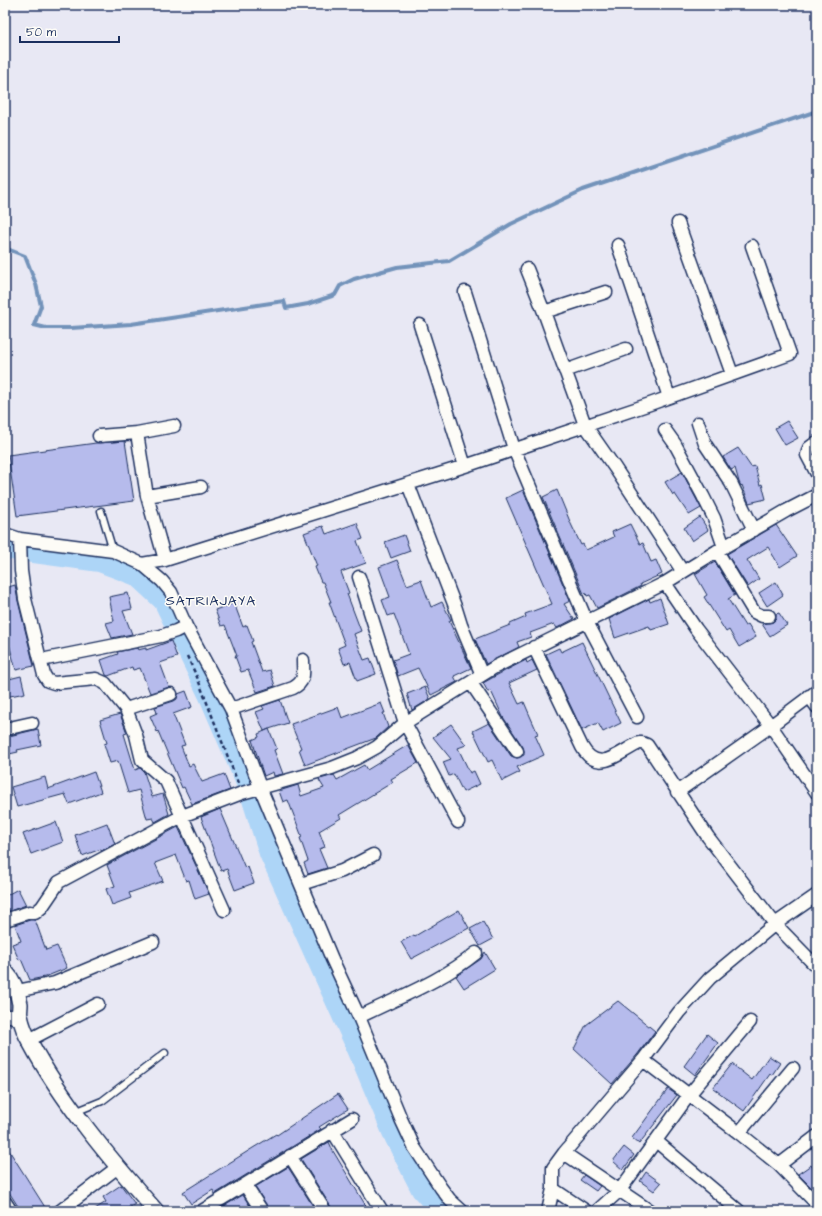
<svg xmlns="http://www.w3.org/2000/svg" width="822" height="1216" font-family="'Architects Daughter',sans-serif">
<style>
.green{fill:#bbe5a1;stroke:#6b8a80}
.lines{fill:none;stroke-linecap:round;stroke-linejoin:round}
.stream{stroke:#7393ba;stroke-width:4}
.river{stroke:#add5f7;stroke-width:24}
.building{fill:#b6bbec;stroke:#1b2f5e}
.service-casing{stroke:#1b2f5e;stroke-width:9}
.minor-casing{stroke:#1b2f5e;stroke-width:15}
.tertiary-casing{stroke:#1b2f5e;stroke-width:18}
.path{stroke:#1b2f5e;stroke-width:2.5;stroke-dasharray:4 3;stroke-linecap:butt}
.service{stroke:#fdfcf7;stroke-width:6}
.minor{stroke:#fdfcf7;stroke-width:12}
.tertiary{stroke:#fdfcf7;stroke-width:15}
.labels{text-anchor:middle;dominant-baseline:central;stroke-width:3;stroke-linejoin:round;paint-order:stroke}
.quarter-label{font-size:14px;letter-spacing:1px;fill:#1b2f5e;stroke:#fdfcf7}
</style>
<rect width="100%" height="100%" fill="#e8e8f4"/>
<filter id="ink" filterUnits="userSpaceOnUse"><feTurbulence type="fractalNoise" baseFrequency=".025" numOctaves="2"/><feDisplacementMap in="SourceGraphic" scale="8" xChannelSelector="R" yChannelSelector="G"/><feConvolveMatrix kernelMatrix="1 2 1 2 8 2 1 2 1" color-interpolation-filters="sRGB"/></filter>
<g filter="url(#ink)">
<path class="green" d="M5,534l108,17 49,30 69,128 170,410 61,92h-20l-19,-22 -28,-55 -35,-83 -89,-198 -20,-63 -40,-94 -46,-96 -28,-26 -37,-14 -95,-13z"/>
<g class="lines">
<path class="stream" d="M5,248l20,8 11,28 5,22 -7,19 12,3h25l60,-4 153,-23 2,7 22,-4 27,-9 5,-9 14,-7 43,-12 52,-6 62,-37 72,-34 234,-79"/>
<path class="river" d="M5,547l95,13 37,14 28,26 46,96 40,94 20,63 89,198 35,83 28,55 19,22"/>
</g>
<path class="building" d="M787,421l11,17 -13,7 -10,-17z
M125,441l9,60 -117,15 -9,-61 88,-12z
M738,448l13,19 4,-1 5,19 2,-1 4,15 -17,4 -7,-18 -1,1 -2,-4 -4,-14 -4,2 -8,-13z
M682,472l19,36 -12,7 -14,-21 -2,1 -8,-13z
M523,490l47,111 -6,3 10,15 -17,9 -3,-4 -24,9 1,4 -14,5 2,5 -33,17 -11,-25 35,-14v-1l16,-7 -1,-3 27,-10 -46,-106z
M557,490l14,34 10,21 2,-1 3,6 28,-13 -2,-5 18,-8 10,20 3,-1 8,19 5,-2 6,14 -22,10 1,2 -44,22 -7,-13 -3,1 -1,-3 -2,1 -41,-97z
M700,517l8,13 -16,11 -8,-13z
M357,523l6,16 -6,2 9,22 -25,9 8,21 -2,1 14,37 -7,3 10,26 6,-2 6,16 -19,7 -7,-19 -6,2 -6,-16 7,-3 -16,-43h2l-8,-20h-2l-6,-15 2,-1 -13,-33 19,-7 3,8z
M776,525l21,31 -17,11 -12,-20 -21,13 12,19 -11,8 -21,-33z
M404,535l6,16 -19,7 -6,-16z
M397,560l10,25 14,-5 10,27 11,-5 9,18 -2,1 22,47 -17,8 3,6 -26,13 -13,-27 -20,8 -5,-16 16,-6 -15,-40 -6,2 -6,-16 8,-3 -11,-30z
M715,562l20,33 -7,4 17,27 3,-2 8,13 -17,10 -10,-17 -3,2 -22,-35 3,-2 -12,-21z
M776,582l7,13 -16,11 -8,-13z
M15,585l3,16 16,65 -18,4 -10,-37 2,-1 -3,-14v-30z
M128,593l4,16 -9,2 9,23 -20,4 -6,-15 8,-2 -5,-24z
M660,598l9,26 -18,6 -2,-4 -34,12 -6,-19 40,-20 1,3z
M234,603l9,24 4,-2 6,16 -2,1 11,30 8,-2 5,16 -18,6 -9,-22 -7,2 -6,-16h2l-12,-31 -4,1 -6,-16z
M779,613l8,12 -17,11 -8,-12 11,-2 3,-3v-5z
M171,641l6,16 -17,6 9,24 -19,6 -10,-25 -7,2 -1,-3 -24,9 -2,-1 -5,-15 17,-6 -1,-2 20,-4 1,2 8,-2v2z
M582,642l39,81 -18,9 -5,-9 -16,7 -36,-76 13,-6 2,4z
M526,660l1,3 5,-3 5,10 -28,13 10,21 5,-2 6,14 8,18 -3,1 9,20 -27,12 3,5 -18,9 -10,-21 -4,2 -15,-31 16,-8 22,33 6,2 7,-3v-4l-1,-4 -20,-30 -12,-26 -3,1 -5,-9 16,-9z
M21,676l4,17 -20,4v-17z
M425,687l5,12 -18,11 -5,-16z
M186,691l6,16 -19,7 12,31 -4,1 8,20 4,-2 9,18 22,-8 6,16 -38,14 -8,-17 -2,1 -24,-57 -1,1 -7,-16 7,-3 -2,-6 19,-6 3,-2 1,-5z
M280,700l8,23 -19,6 8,20 -3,1 9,24 -9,2 -1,-4 -9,4 -12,-36 7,-3 -1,-3 11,-5 -5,2 -8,-19 8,-3 -2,-3z
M381,703l4,10h-2l5,14 -12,11 -71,27 -6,-16 2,-1 -10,-24 47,-17 4,11z
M120,714l7,19 -3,1 11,36 5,-2 4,4 8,25 11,-3 6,20 -14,8 -2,-4 -6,1 -8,-29 -11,3 -10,-32 -8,2 -6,-19 3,-1 -7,-23z
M451,724l15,21 -8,3 12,25 4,-2 6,13 -17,8 -9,-18 -5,2 -6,-14 8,-3 -18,-22z
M38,729l3,16 -24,5 1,2 -13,3v-18z
M408,745l10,18 -27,16 2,3 -54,33 2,3 -22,13 6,16 -6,2 8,19 -19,6 -4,-11 4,-2 -8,-23 2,-1 -14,-37 -5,2 -4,-11 19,-6 3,11 23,-8 -5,-8 1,-1 14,-4 3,5 27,-15 3,5z
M94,772l7,20 -32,12 -4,-10 -48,13 -6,-20 34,-10 3,12z
M220,809l25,59 3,-1 6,16 -19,7 -8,-21 -6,2 -20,-54z
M56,822l7,20 -32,12 -8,-20z
M107,823l8,21 -14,7v-2l-19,7 -7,-21z
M178,827l31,67 -14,5 -6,-19 -3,1 -10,-26 -21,8 8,18 -34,12 2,5 -19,7 -6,-16 9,-3 -8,-21z
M18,889l8,16 -19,7 -2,-4v-12z
M459,910l10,18 -58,31 -10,-17 13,-7 1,1z
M30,920h5l11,30 11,-4 10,22 -22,9 -15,3 -9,-21 -2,1 -7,-16 9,-3 -6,-16z
M483,922l10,17 -13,7 -10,-17z
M485,952l10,17 -31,19 -8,-12 25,-17z
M618,1001l37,30 -18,24 -25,29 -38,-35 12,-24z
M707,1034l11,9 -23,32 -11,-9z
M769,1056l11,7 -8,12 -2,-1 -26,37 -31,-23 19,-24 20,16z
M668,1089l9,6 -38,49 -7,-6z
M338,1094l10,15 -29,18 2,2 -106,65 -2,-4 -22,14 -8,-12 70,-44 23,-14 1,1z
M329,1142l4,9 36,60h-37l-1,-4 -30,-48z
M5,1144l38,60 4,7h-26l-16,-25z
M624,1147l10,8 -11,15 -10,-9z
M811,1165l6,9v12l-4,3 -15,-15z
M288,1167l28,44h-47l-1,-4 -13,-20z
M646,1172l15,11 -7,8 -14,-10z
M584,1175l16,11 -4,5 -16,-11z
M121,1185l14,19 -11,7h-32l14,-9 -3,-5z
M243,1195l10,16h-26l-3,-5z"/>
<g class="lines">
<g class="service-casing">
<path id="service" d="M101,511l12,40
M75,1112l27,-11 63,-48"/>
</g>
<g class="minor-casing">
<path id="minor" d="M678,223l54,151
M618,245l51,152
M527,269l17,43 41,113 30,43 68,104
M465,292l49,157 73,173 50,95
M544,312l62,-20
M420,325l45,141
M565,371l61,-22
M698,423l7,21 26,39 23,47
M665,430l10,14 28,52 11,22 10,29
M137,433l37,-7
M99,436l38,-3 10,63 18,64
M817,442l-8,6 -2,7 10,19
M408,484l48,125 5,16 21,50
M147,496l54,-9
M5,534l15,5 93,12 29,13 20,17 9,11 15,34 45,83 29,78 72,172 27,58 42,102 13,28 27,41 9,12 12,11
M20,539l1,32 4,28 19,76 4,6 6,2 42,-4 9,4 21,26 10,26 6,25 24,21 58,129
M717,551l37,61 8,4h7
M142,564l23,-4 300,-94 185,-62 140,-50 -38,-108
M359,577l46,146 53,99
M665,583l31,46 75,97 46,67
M534,647l48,100c16,28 36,6 57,-4h3l5,2 61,92 67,87 42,43
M41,660l120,-24 15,-5 10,-5
M471,683l46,68
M809,696l8,11
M126,709l45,-15
M231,709l62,-21c13,-7 10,-15 10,-28
M5,729l27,-6
M677,792l88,-62 52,-39
M301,884l41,-13 31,-16
M5,920l25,-8 5,1 7,-6 17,-25 123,-66 60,-23 90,-25 25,-10 20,-11 28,-24 90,-56 170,-84 52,-32 69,-40 31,-16
M17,991l38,-8 98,-41
M5,1016h7l5,3 3,-2
M359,1017c40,-20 83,-36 117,-64
M29,1040l69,-36
M643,1060l96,73 40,32 38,-29
M332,1130l50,81
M739,1133l54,-65
M656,1141l83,70
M564,1153l86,58
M290,1156l35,55
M779,1165l38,39
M245,1185l17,26
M553,1189l33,22
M5,1202l6,9
M60,1211l58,-44
M202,1211l150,-92
M548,1211l5,-22v-21l11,-15 79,-93 36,-48 31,-34 65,-54 42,-29
M597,1211l23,-21 69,-95 61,-73"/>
</g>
<g class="tertiary-casing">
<path id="tertiary" d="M5,971c8,9 13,22 15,33 0,4 -1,9 0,12 2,9 6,19 10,26 32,60 81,118 126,169"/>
</g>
<path class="path" d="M187,656l10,21 41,106"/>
<use href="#service" class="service"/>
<use href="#minor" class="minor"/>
<use href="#tertiary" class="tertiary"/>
</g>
</g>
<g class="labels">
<g class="quarter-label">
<text x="211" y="601">SATRIAJAYA</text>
</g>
</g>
<rect width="822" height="1216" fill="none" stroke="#fdfcf7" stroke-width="20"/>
<rect x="10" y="10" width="802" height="1196" fill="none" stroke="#1b2f5e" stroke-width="1.5" filter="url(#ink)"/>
<path d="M20 36v6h99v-6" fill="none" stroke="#1b2f5e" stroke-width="2"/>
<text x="26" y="36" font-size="12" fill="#1b2f5e" stroke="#fdfcf7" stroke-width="3" paint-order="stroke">50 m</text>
</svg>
